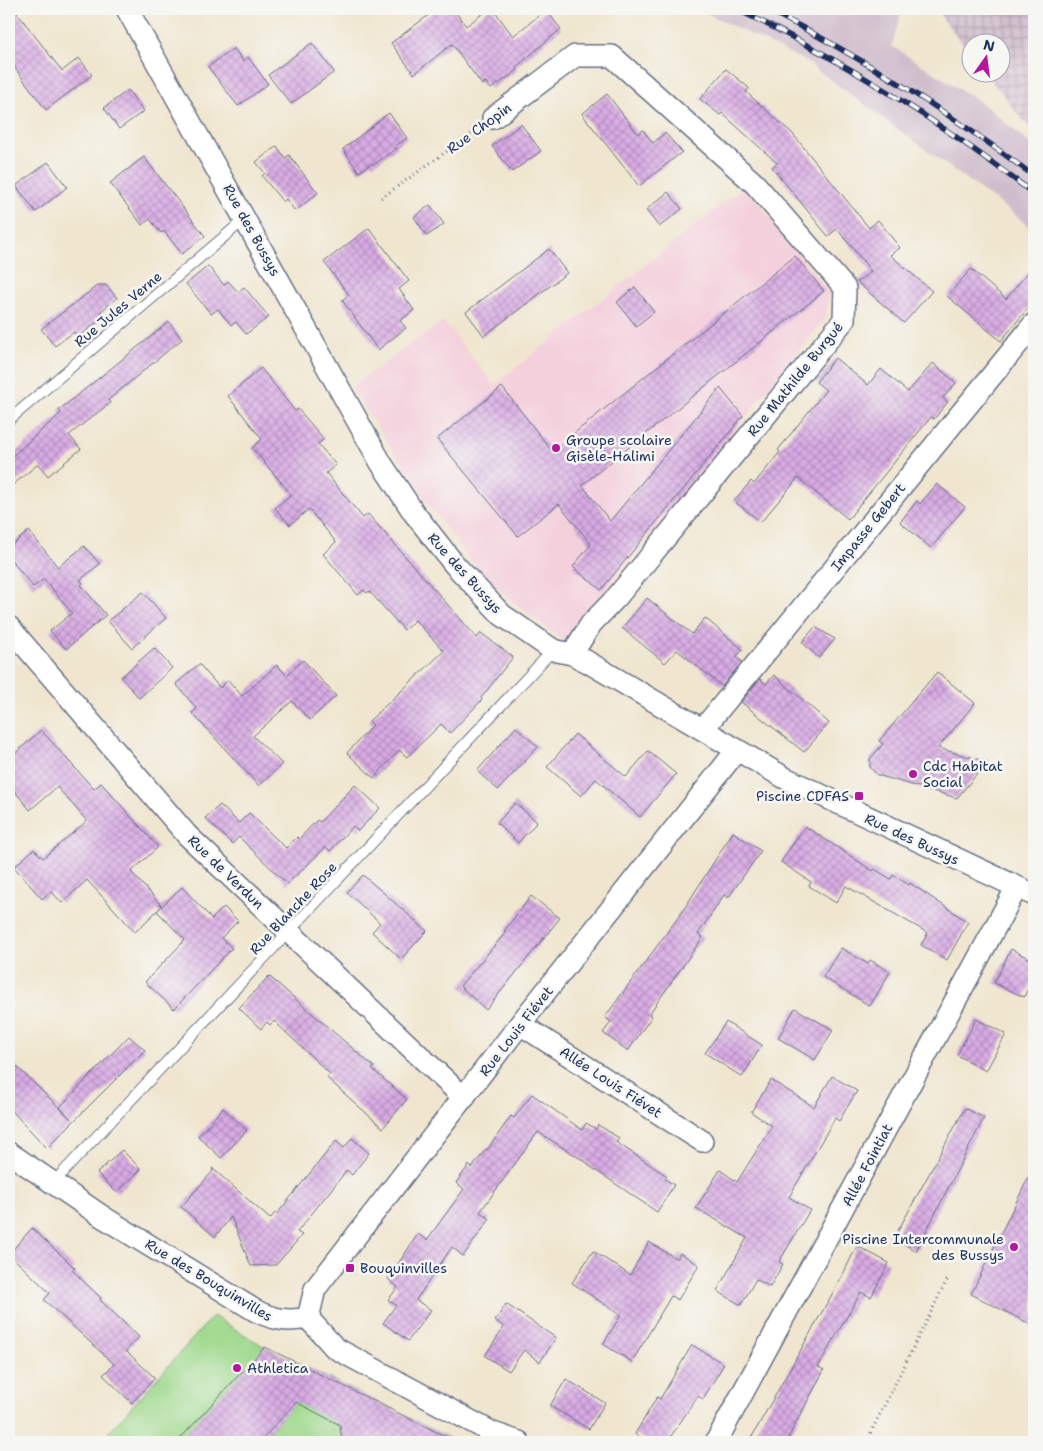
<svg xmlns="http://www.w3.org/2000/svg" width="1043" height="1451" font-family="'Shantell Sans',sans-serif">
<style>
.built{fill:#f4cfdc}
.industrial{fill:url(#industrial-grid)}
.railway{fill:#d0bdcc}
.green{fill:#9ed98c;stroke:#5c8475}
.building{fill:url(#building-cross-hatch)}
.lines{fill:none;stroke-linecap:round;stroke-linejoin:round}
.service-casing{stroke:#666f86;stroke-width:12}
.minor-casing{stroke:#666f86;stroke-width:24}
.path{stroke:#666f86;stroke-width:3;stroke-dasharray:1 4;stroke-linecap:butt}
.service{stroke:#fff;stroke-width:10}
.minor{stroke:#fff;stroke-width:21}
.rail-casing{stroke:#1b2f5e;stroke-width:5.5}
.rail{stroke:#f6f6f2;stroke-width:4;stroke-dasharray:11;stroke-linecap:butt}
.poi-dot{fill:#b5179e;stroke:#f6f6f2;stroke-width:2}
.labels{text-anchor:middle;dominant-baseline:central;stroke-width:5;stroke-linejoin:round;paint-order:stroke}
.street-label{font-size:14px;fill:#1b2f5e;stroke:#f6f6f2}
.poi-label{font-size:14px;fill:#1b2f5e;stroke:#f6f6f2;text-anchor:start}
</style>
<defs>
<pattern id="industrial-grid" width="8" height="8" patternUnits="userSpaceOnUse" patternTransform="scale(1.25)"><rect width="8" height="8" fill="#d0bdcc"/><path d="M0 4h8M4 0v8" fill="none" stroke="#a89aa9"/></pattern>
<pattern id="building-cross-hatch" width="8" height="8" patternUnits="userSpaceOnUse" patternTransform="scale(1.25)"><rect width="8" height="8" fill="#d9abe4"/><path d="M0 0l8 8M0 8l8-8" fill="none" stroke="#af8cbc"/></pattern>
</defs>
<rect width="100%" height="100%" fill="#f6f6f2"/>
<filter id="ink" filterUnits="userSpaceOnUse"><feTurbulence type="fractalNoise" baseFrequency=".02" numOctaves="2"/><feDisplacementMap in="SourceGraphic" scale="10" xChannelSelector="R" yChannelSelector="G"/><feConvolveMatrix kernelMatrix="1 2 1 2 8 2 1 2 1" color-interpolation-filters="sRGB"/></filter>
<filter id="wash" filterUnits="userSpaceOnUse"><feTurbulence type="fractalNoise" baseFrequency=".0096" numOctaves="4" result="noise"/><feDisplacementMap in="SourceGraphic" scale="20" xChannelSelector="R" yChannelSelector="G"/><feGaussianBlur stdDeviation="1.12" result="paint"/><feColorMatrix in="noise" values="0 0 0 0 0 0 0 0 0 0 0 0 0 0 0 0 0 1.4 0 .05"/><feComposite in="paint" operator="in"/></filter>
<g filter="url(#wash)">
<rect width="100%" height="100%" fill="#f0e6cf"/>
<path class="built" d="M745,186l85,108 -4,23 -262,325 -80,-64 -52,-69 -81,-122 92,-66 51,64z"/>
<path class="industrial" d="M946,9h88v121l-11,-9 -37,-48 14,-1v-30h-30v11l-30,-38z"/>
<path class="railway" d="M698,9h204l-10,37 91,58 51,43v85l-16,-15 -213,-156z"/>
<path class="green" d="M213,1316l52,31 192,95h-357z"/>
<g id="blocks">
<path class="building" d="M9,9h5l48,62 17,-13 13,17 -46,35 -37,-50z
M437,9h16l13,17 23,-17h4l20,27 33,-26 15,19 -45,38 2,3 -27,19 -6,-7 -3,3 -30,-41 -38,30 -23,-31z
M312,43l22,29 -43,32 -23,-29z
M234,48l9,13 5,-4 20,27 -30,22 -30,-39z
M726,69l23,19 -3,4 46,41 77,95 9,-8 22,28 -10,7 42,36 -28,32 -47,-41 14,-11 -34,-42 -9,7 -56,-69 5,-4 -55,-50 -2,2 -20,-16z
M128,90l16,21 -25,18 -15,-21z
M607,94l31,40 5,-4 10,13 12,-10 17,19 -43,34 -57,-72z
M389,113l18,25 -12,8 2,2 -24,17 -1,-2 -13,9 -16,-23z
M521,124l20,27 -29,21 -20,-26z
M277,146l8,12 4,-3 29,38 -23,18 -9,-12 -3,3 -21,-26 3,-3 -9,-11z
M144,157l61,79 -23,18 -18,-23 -3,2 -11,-14 -8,6 -32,-42z
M48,162l19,25 -31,25 -20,-26z
M668,192l14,17 -23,18 -13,-17z
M430,205l14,19 -17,12 -13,-19z
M369,228l40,53 -10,8 15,21 -14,11 6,7 -28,22 -36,-50 7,-5 -25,-33z
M549,249l18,24 -83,63 -18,-24z
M795,256l29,35 -242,194 28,36 110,-133 23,28 -142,174 -28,-23 18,-23 -32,-40 -41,32 -81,-97 65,-52 50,64z
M1034,265v36l-33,40 -54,-45 24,-27 35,30z
M208,266l16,19 4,-4 10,11 6,-5 25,30 -23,17 -10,-12 -5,3 -13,-16 -7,5 -25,-30z
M98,285h8l11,13 -17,14 4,5 -26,20 -4,-5 -19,14 -14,-17z
M635,287l19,25 -18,14 -19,-24z
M169,322l13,17 -74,61 2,3 -41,32 12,14 -33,27 -10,-12 -29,24v-29l52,-46 -2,-3z
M835,358l33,27 13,-16 27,23 25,-29 23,20 -13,15 5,4 -14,17 -3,-2 -83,102 -50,-41 -37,44 -27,-21 17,-20 3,3 26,-32 -2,-2 48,-60 -10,-8z
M261,368l34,43 3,-2 26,30 -6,5 18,21 -10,8 37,45 5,-4 109,124 4,-5 32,24 -32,41 1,2 -32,33 -9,-9 -34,33 -8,-7 -25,28 -27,-25 26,-28 -4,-4 75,-70 -29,-31 -11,10 -35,-39 -2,2 -3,-3 -6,5 -35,-41 13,-12 -27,-33 -19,16 -15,-17 16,-14 -39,-46 10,-9 -34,-43z
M937,484l28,23 -34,41 -31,-26 17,-21 3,3z
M29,531l29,36 26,-21 16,18 -20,16 3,3 -2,2 25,30 -40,34 -16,-18 22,-18 -28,-34 -11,8 -24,-30v-10z
M143,592l23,26 -34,30 -24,-27z
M647,598l45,36 13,-16 38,32 -7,7 6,5 -20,24 -45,-36 -12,13 -43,-35z
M815,627l20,12 -16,19 -17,-16z
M154,648l18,20 -33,30 -18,-21z
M303,660l33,36 -26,24 -18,-19 -39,35 29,28 -23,22 -67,-73 5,-4 -21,-25 23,-20 21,24 8,-8 14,16 35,-31 10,10z
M937,672l38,31 -37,45 49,14 -30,36 -80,-23 -7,-8v-8l13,-15 -4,-3z
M774,675l55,48 -25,29 -63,-50 19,-23 6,5z
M516,727l22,20 -40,43 -21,-19z
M41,730l53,59 7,-6 57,64 -27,25 31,34 -27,26 -48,-52 -25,23 -11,-12 -9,8 -28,-32 20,-18 9,9 44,-37 -30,-34 -27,23 -21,-26v-25z
M575,734l51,43 22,-26 28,23 -36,43 -44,-38 -15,17 -34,-29z
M355,785l25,23 -22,23 -5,-5 -23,25 -4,-4 -39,37 -48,-47 -7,7 -27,-26 15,-13 19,18 10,-10 37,35 11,-11 2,2 18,-19 3,2z
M515,803l22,19 -19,21 -21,-20z
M805,826l68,45 1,-2 17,10 2,-4 16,10 1,-2 58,39 -21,38 -26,-15 7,-12 -82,-47 -10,17 -27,-17 2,-4 -30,-20z
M733,832l28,19 -33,47 -4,-3 -26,39 5,3 -54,77 3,2 -24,35 -25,-18 8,-11 -6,-5 77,-105z
M363,875l64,56 -26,28 -29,-27 8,-9 -33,-31z
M182,887l30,32 12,-12 14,14 -17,17 11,10 -58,61 -29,-27 40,-42 -28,-29z
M531,896l29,22 -74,92 -26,-24 46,-54 -2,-1z
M841,948l27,16 2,-4 20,12 -20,34 -47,-29z
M1011,949l23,12v16l-10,20 -30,-14z
M269,976l105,91 -2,2 35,30 -24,29 -56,-50 3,-4 -56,-53 -4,4 -3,-3 -6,7 -22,-21z
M795,1008l38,22 -18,30 -37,-22z
M976,1019l30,15 -20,37 -29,-16z
M726,1022l36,23 -20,32 -37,-24z
M129,1036l16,14 -98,98 -38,-40v-49l62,60 -11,-12z
M832,1076l25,15 -18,30 -4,-3 -46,79 21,13 -31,52 4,2 -13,23 -14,-8 -15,26 -24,-14 30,-53 -51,-30 24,-38 17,12 35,-56 -21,-14 20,-32 43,27z
M532,1094l50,36 4,-7 10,6 2,-4 10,6 11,7 -3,4 51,34 -2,3 9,6 -17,27 -69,-47 1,-1 -51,-32 -58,80 10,7 -27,37 -11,-9 -36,53 15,10 -23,31 -25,-18 13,-18 -8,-5 10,-13 -10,-8 30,-45 9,6 37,-51 -8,-6 13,-18 3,3 14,-19 1,1 24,-34 3,2z
M223,1108l24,22 -26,28 -23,-22z
M965,1108l19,10 -68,133 -22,-13z
M352,1138l17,15 -17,22 -5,-5 -50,62 5,3 -26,30 -25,1 -20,-49 -16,20 -34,-30 32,-36 -1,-3 58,51 5,-6 2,1 59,-73 8,7z
M122,1150l19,19 -24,24 -20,-20z
M1034,1166v160l-63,-32z
M32,1228l43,40 -3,2 29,28 -1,2 39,37 -13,14 29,27 -23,25 -29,-28 11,-11 -70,-64 6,-7 -41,-39z
M649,1242l28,17 3,-6 19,12 -21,35 -7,-4 -39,66 -29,-18 18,-29 -49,-32 21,-32 37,24z
M857,1246l32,17 -18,34 -10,-5 -43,75 6,3 -38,72h-37l91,-162z
M506,1304l50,34 -16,24 -16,-12 -15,21 -24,-15 19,-29 -9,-6z
M692,1345l32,19 -21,35 -5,-3 -31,46h-18l-14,-8 22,-37 3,2z
M265,1347l192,95h-115l-2,-17 -44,-23 -36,40h-83z
M566,1379l39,24 -16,26 -39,-23z"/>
</g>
</g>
<g filter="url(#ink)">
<use href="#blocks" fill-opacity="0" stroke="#666f86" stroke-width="1"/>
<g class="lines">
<g class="service-casing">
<path id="service" d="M9,420l236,-201
M52,1184l501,-534"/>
</g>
<g class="minor-casing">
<path id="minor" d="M127,9l254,454 33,50 40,51 48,51 51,35 19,4 14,7 199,117 249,117
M493,118l82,-62h37l143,128 90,104 -1,32 -228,278 -25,26 -19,30
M9,627l178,208 277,263
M703,729l331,-405
M520,1024l182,117
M9,1153l94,64 153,94c19,9 32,11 52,7l27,30 158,85 26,9
M308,1318l7,-29 205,-265 217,-274
M716,1442l301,-555"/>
</g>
<path class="path" d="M381,198l93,-66
M866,1442l82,-164"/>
<use href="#service" class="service"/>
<use href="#minor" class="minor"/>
<g class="rail-casing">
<path id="rail" d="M736,9c106,50 206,114 298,185
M767,9c94,48 183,104 267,167"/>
</g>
<use href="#rail" class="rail"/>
</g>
</g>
<g class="poi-dot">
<circle cx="556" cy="448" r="5"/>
<circle cx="913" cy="774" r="5"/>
<rect x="854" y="791" width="10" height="10" rx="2.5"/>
<circle cx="1014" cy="1247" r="5"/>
<rect x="345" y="1263" width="10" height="10" rx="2.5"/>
<circle cx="237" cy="1368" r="5"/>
</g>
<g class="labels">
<g class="street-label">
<text transform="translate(479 128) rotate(-36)">Rue Chopin</text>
<text transform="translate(252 230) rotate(61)">Rue des Bussys</text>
<text transform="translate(118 309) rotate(-40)">Rue Jules Verne</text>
<text transform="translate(795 379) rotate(-51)">Rue Mathilde Burgué</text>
<text transform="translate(868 527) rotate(-51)">Impasse Gebert</text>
<text transform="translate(465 573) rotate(48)">Rue des Bussys</text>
<text transform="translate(912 839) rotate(25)">Rue des Bussys</text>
<text transform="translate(226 872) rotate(44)">Rue de Verdun</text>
<text transform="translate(293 908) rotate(-47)">Rue Blanche Rose</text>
<text transform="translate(516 1031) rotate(-52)">Rue Louis Fiévet</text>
<text transform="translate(611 1082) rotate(33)">Allée Louis Fiévet</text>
<text transform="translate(867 1165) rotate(-62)">Allée Fointiat</text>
<text transform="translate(209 1280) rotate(31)">Rue des Bouquinvilles</text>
</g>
<g class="poi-label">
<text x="566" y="440">Groupe scolaire<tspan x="566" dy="16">Gisèle-Halimi</tspan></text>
<text x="923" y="766">Cdc Habitat<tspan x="923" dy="16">Social</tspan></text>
<text x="849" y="796" text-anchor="end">Piscine CDFAS</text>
<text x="1004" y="1239" text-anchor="end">Piscine Intercommunale<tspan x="1004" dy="16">des Bussys</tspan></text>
<text x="360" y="1268">Bouquinvilles</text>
<text x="247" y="1368">Athletica</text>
</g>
</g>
<rect width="1043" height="1451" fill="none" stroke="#f6f6f2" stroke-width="30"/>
<g transform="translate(986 58) rotate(14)"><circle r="24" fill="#f6f6f2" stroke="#9ea6b7"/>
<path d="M0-4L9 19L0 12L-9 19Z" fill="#b5179e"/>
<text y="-8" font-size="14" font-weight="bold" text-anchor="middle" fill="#1b2f5e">N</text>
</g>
</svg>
